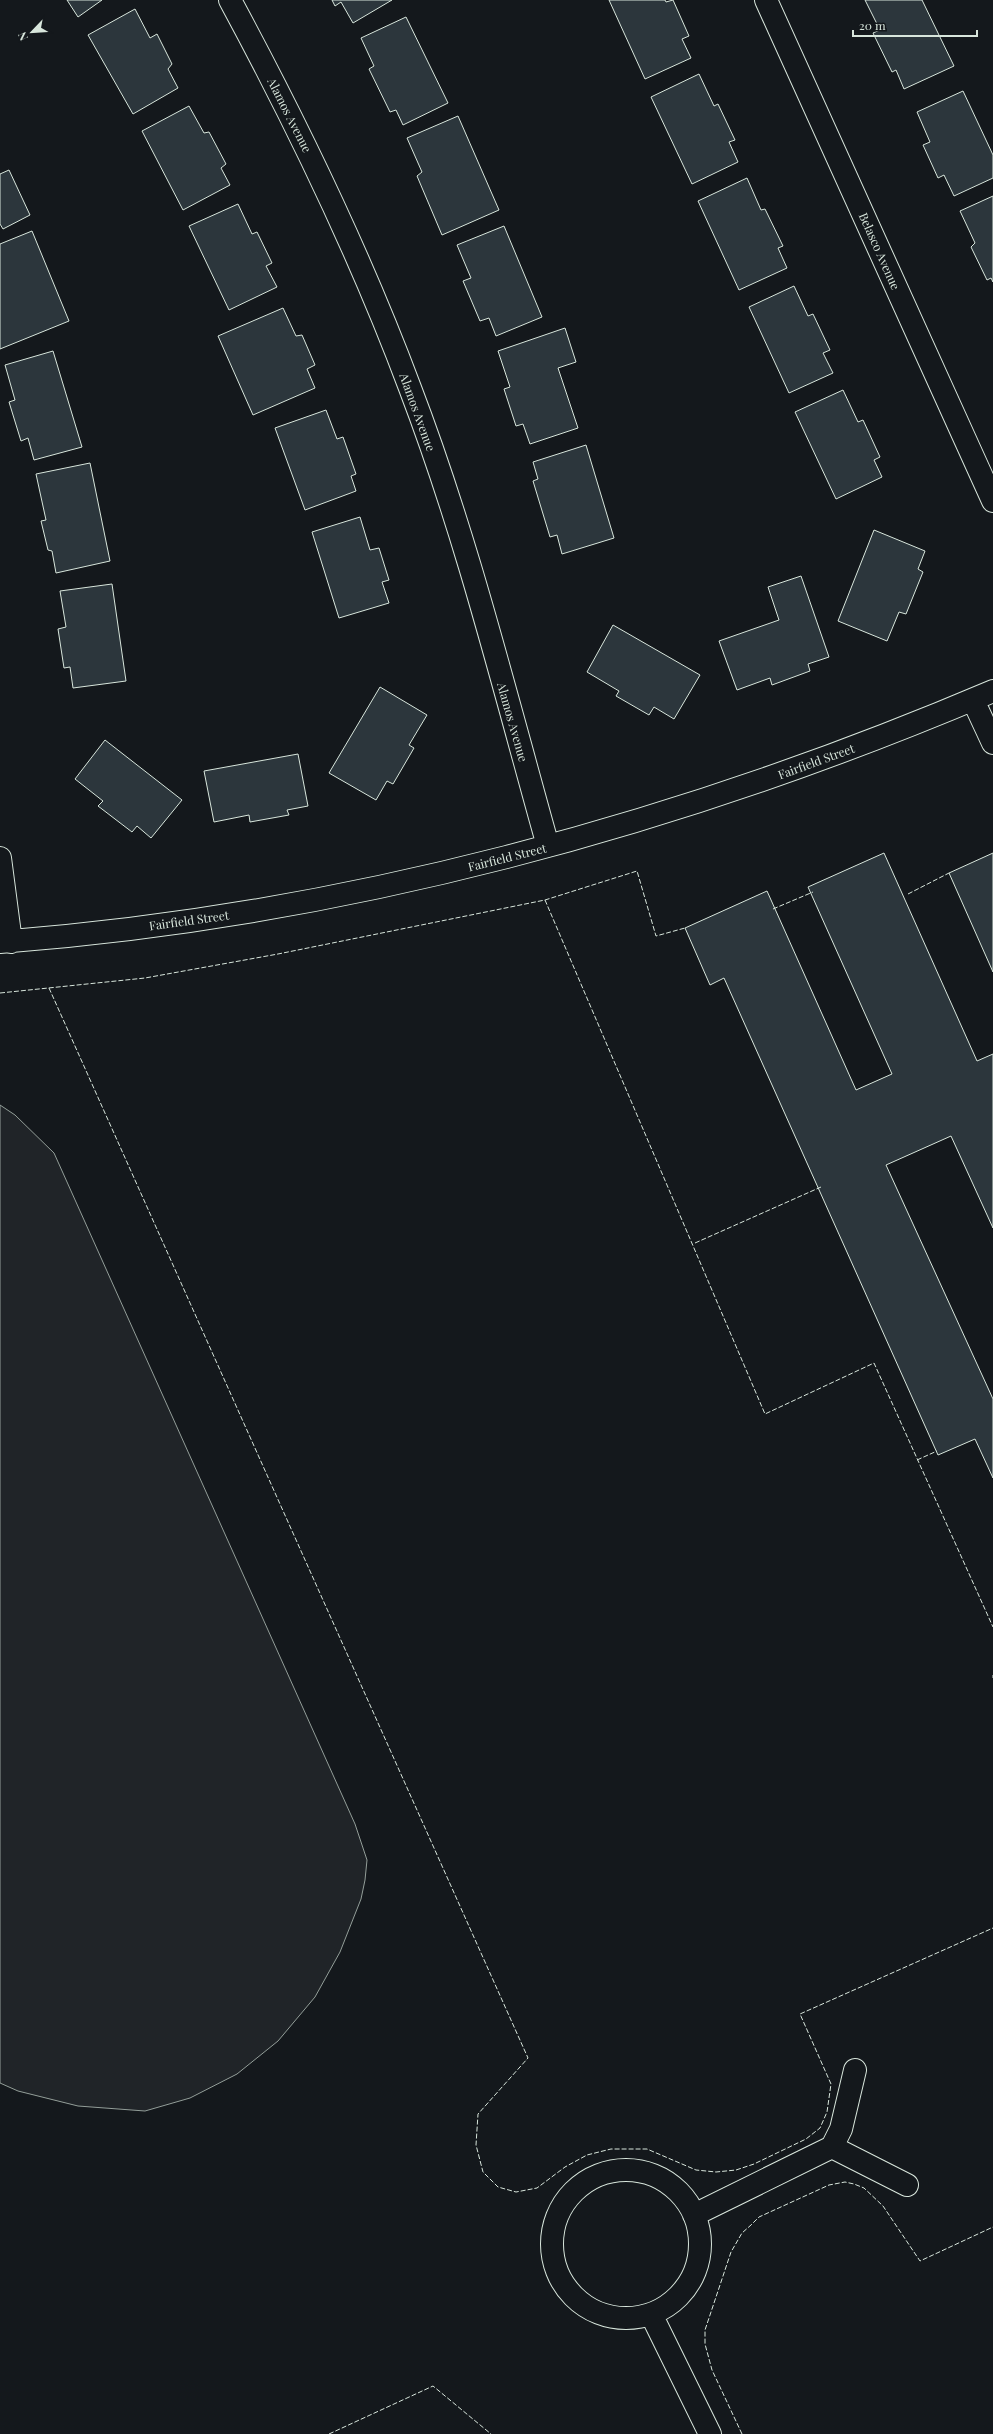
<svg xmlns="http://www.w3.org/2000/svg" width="993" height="2434" font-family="'Playfair Display',serif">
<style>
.green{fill:#202428;stroke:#939e99}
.building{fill:#2c363c;stroke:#d8e6dc}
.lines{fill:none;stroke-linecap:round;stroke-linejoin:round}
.minor-casing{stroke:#d8e6dc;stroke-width:24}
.minor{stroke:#14181c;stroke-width:22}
.fence{stroke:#d8e6dc;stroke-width:1;stroke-dasharray:5 2;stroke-linecap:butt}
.labels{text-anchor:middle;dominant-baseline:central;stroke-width:3;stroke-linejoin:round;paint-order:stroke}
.street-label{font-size:12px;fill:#d8e6dc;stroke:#14181c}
</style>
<rect width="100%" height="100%" fill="#14181c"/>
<path class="green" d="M0,1105l15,10 39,38 301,671 12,36 -2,20 -4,19 -21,53 -25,45 -37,44 -41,33 -47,24 -45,13 -67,-5 -60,-15 -18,-8z"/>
<path class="building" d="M67,0h35l-24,17z
M332,0h60l-39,23 -12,-21 -6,4z
M609,0h56l1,2 7,-2 16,36 -7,3 9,19 -46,21z
M865,0h57l32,66 -50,23 -8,-19 -4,2 -19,-39 7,-3z
M135,9l15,29 7,-4 15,30 -4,5 10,19 -45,26 -45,-79z
M406,17l42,86 -45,22 -7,-15 -6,2 -21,-43 5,-3 -13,-28z
M699,74l15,32 4,-2 17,36 -6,2 9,20 -46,22 -41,-87z
M963,91l30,64v23l-39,18 -10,-21 -6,3 -15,-33 7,-3 -13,-30z
M189,106l15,27 5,-1 17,32 -5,4 9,17 -47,25 -41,-79z
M458,116l41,94 -57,25 -25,-59 5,-4 -15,-34z
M9,170l21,45 -27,14 -3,-5v-50z
M747,178l14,32 4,-1 18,37 -5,2 9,20 -48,22 -41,-89z
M993,196v86l-2,-4 -4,2 -16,-33 4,-4 -15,-32z
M238,204l14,30 5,-2 15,31 -6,3 11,21 -48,23 -40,-84z
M504,226l38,91 -46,19 -7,-18 -9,3 -17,-40 8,-3 -14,-33z
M32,231l37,90 -69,28v-105z
M794,286l14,30 5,-2 17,36 -7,3 10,20 -44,20 -40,-86z
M283,308l13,28 6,-1 13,30 -8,4 8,19 -62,27 -35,-79z
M565,328l11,34 -18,6 20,60 -48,16 -7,-20 -7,2 -12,-37 6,-2 -12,-36z
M53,351l29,96 -48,13 -6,-22 -7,3 -12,-39 6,-2 -10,-35z
M843,390l15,32 5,-2 17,37 -6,3 8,17 -46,22 -41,-87z
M326,410l11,29 6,-2 13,37 -5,2 5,15 -51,19 -30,-82z
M586,445l28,93 -52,16 -5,-19 -7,2 -17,-56 5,-2 -5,-17z
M90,463l20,98 -54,12 -4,-22 -4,-1 -7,-29 5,-1 -10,-46z
M360,517l10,33 9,-2 10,32 -7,2 7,21 -50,15 -27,-86z
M874,530l51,21 -7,18 5,3 -17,42 -7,-2 -12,29 -49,-20z
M801,576l28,81 -21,7 2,7 -38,14 -2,-7 -33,12 -18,-49 60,-21 -11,-33z
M112,584l14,97 -53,7 -3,-21 -6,1 -6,-39 8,-2 -6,-36z
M613,625l87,50 -26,44 -20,-12 -5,8 -33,-19 3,-5 -32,-19z
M380,687l47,28 -18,30 5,3 -21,36 -6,-3 -11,19 -47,-27z
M105,740l77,60 -31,38 -14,-12 -5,6 -34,-26 5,-5 -28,-22z
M298,754l10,52 -21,4 2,5 -39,7 -1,-7 -35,7 -10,-51z
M884,853l93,208 16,-7v174l-42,-92 -65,29 107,234v79l-18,-39 -37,16 -214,-477 -14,7 -25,-57 82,-37 89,199 36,-16 -84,-187z
M993,853v119l-44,-99z"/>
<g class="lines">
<g class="minor-casing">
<path id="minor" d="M230,0c68,126 130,254 180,388 57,149 95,305 138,458
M766,0l227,501
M973,700l20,43
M0,858l11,84
M0,942c342,-26 678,-117 993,-251
M832,2147l75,38
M552 2244a74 74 0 1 1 148 0a74 74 0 1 1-148 0Z
M694,2215l138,-68 9,-18 14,-59
M651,2314l59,120"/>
</g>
<use href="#minor" class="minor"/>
<path class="fence" d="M908,894l41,-21
M545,900l220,514 109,-51 119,264
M773,909l40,-17
M49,988l479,1070 -50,56 -2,31 7,27 15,15 18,5 21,-4 28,-21 22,-12 24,-6h36l49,21 20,2 20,-2 18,-6 52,-25 14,-11 7,-16 4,-28 -31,-70 193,-86
M0,993l145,-15 133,-24 267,-54 92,-29 19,65 29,-8
M695,1243l126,-56
M917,1460l20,-9
M993,1675v3
M329,2434l104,-48 58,48
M742,2434l-30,-64 -7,-26v-14l26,-78 11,-19 9,-8 8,-8 70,-32 16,-3 9,2 10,4 19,18 37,55 73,-34"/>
</g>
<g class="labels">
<g class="street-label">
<text transform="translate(290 115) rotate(63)">Alamos Avenue</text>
<text transform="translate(880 251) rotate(66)">Belasco Avenue</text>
<text transform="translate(418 412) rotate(70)">Alamos Avenue</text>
<text transform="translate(513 722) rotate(74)">Alamos Avenue</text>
<text transform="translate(816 761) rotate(-20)">Fairfield Street</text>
<text transform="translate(507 857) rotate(-14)">Fairfield Street</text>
<text transform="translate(189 920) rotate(-8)">Fairfield Street</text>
</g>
</g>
<g transform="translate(32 32) rotate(245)" stroke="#14181c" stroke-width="3" paint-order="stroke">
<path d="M0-3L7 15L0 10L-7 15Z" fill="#d8e6dc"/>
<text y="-6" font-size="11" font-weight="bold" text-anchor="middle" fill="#d8e6dc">N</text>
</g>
<path d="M853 30v6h124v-6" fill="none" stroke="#d8e6dc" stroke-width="2"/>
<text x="859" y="30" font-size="12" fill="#d8e6dc" stroke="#14181c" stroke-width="3" paint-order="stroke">20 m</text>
</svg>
